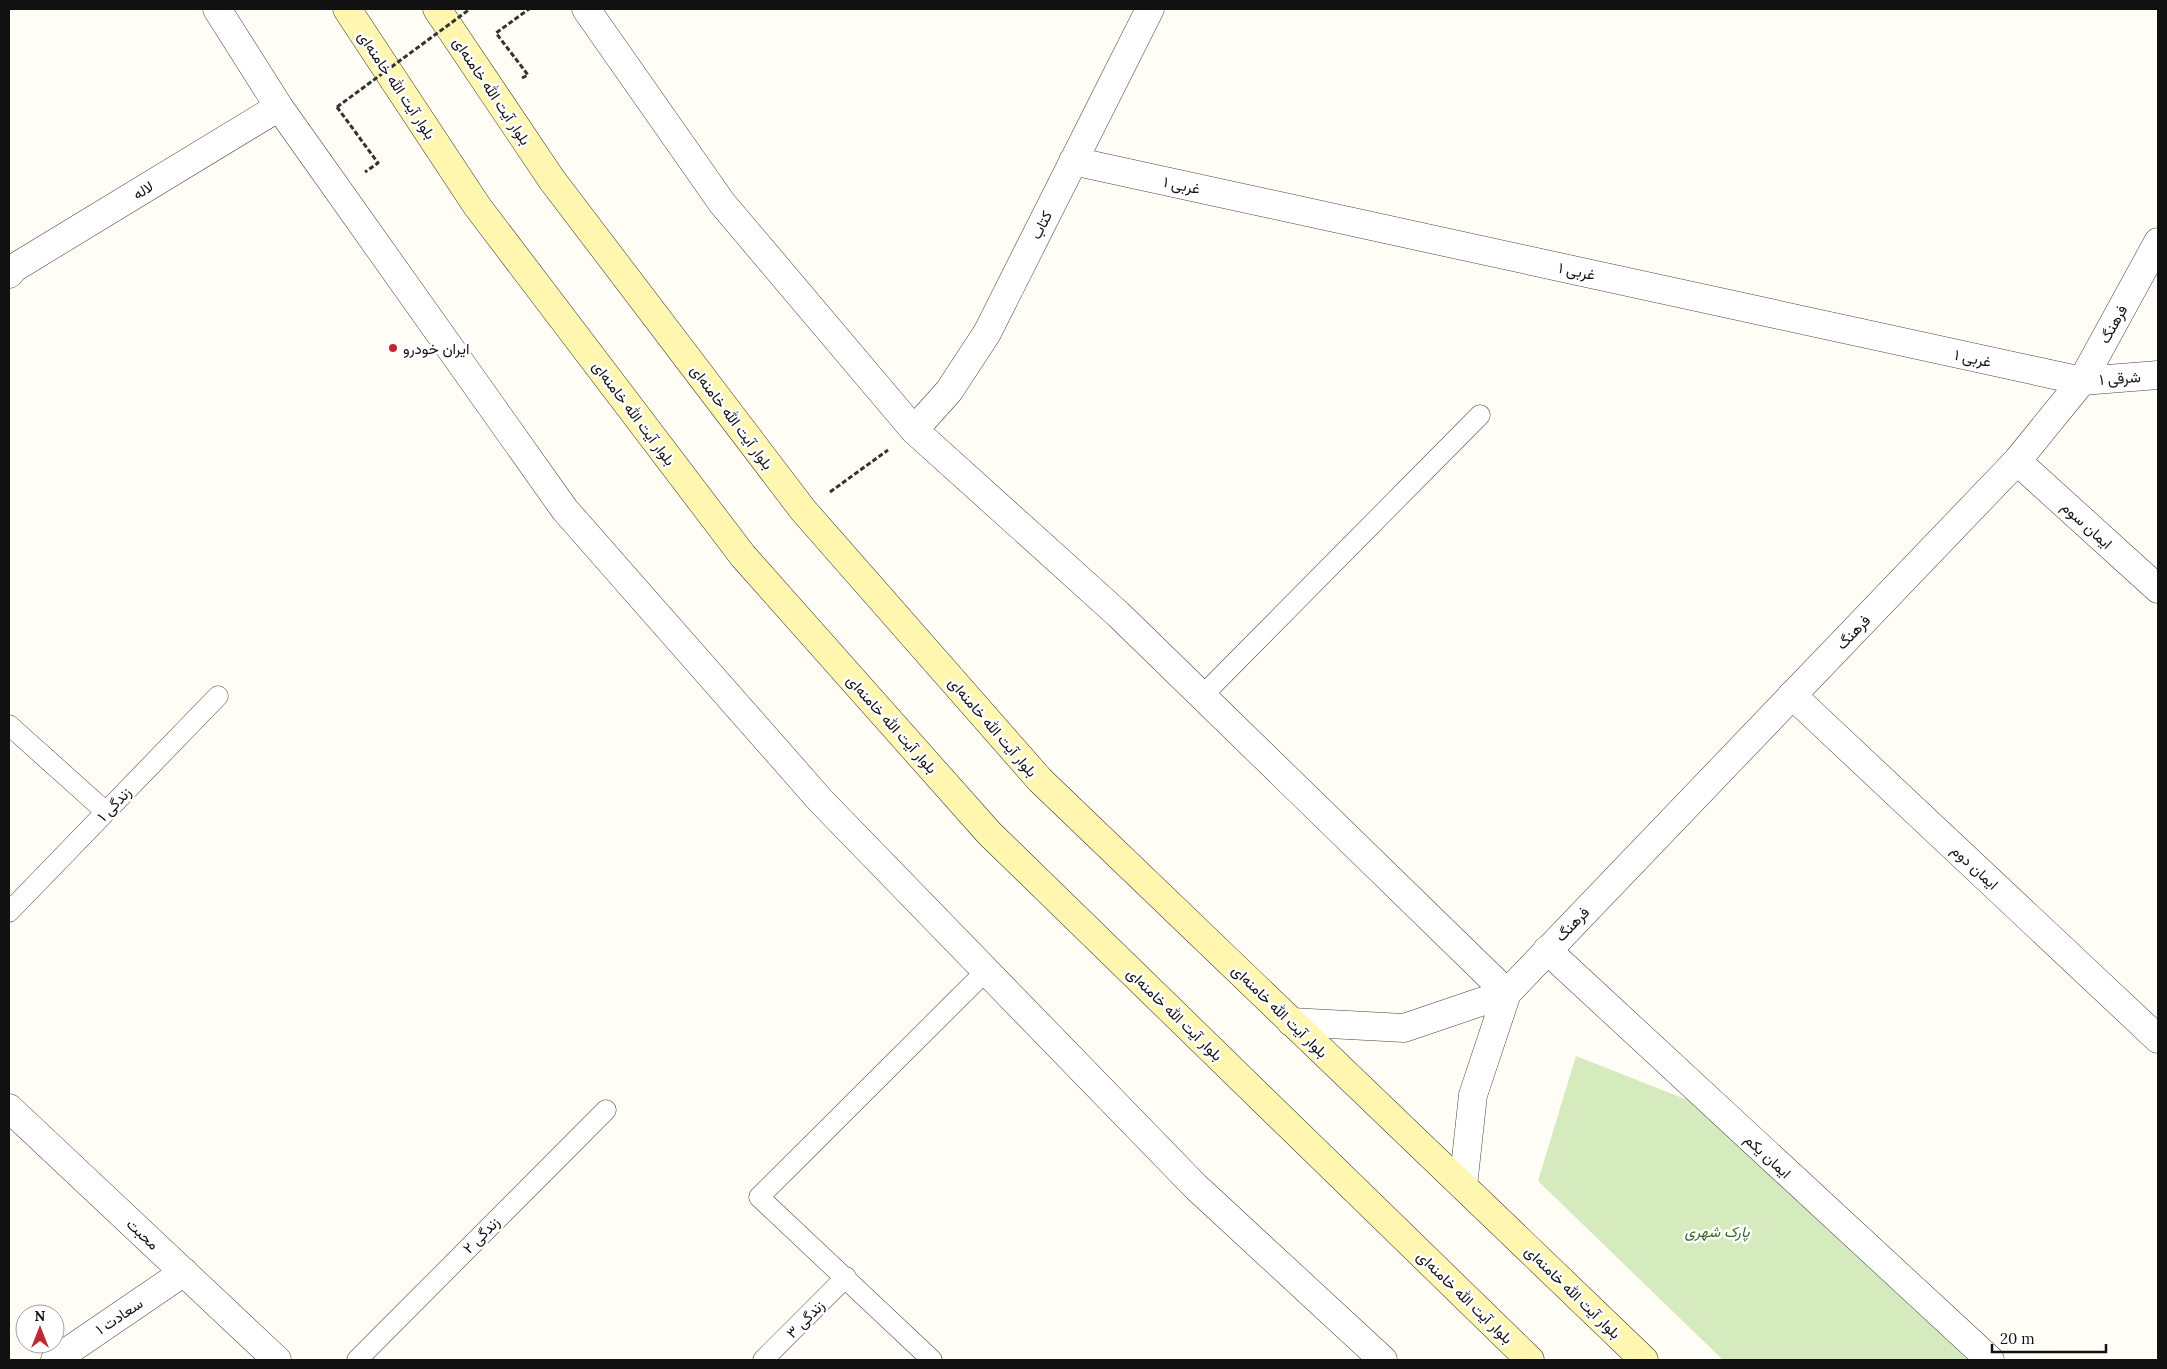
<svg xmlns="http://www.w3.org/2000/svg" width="2167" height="1369" font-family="Lora,Vazirmatn,serif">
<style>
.green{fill:#d5ebbd}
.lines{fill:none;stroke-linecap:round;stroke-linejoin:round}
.service-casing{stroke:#444;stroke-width:21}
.minor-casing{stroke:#444;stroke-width:29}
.tertiary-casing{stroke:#444;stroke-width:29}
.secondary-casing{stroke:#333;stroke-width:29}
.path{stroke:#333;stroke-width:3;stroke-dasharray:5 2.5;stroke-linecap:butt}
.service{stroke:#fff;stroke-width:20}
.minor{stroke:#fff;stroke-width:28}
.tertiary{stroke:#fff;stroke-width:28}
.secondary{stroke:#fff6b0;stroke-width:28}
.path-bridge{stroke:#333;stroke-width:3;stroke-dasharray:5 2.5;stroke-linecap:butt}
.poi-dot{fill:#c4262e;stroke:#fff;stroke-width:2}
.labels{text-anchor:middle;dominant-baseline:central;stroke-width:5;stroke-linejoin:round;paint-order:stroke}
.street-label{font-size:15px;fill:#111;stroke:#fff}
.poi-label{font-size:15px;fill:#111;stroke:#fff;text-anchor:start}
.park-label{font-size:15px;font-style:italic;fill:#2f6b1f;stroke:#fff}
</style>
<rect width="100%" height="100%" fill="#fffdf5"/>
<path class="green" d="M1576,1056l147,58 253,246h-253l-185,-179z"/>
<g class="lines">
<g class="service-casing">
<path id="service" d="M1202,696l278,-281
M9,725l97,87
M9,912l209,-216
M357,1360l249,-250
M763,1360l83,-83
M932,1360l-173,-163 227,-226"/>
</g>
<g class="minor-casing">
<path id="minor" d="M217,9l62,98 286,403 256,291 375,386 187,173
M586,9l136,194 192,227 204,184 389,379
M1073,161l1009,220 76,-6
M9,274l5,-6 265,-161
M914,430l35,-39 38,-58 163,-324
M2017,461l141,128
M1792,695l366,344
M1547,950l443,410
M9,1108l268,252
M55,1360l129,-88"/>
</g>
<g class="tertiary-casing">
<path id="tertiary" d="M1507,993l510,-532 65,-80 76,-139
M1291,1022l113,6 103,-35 -34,102 -10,91"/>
</g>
<g class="secondary-casing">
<path id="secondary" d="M347,9l130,197 266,350 246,277 541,527
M437,9l115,171 251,330 237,270 604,580"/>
</g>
<path class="path" d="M522,78l6,-3 -32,-42 33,-24
M337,107l41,56 -13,9
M830,492l58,-42"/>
<use href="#service" class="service"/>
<use href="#minor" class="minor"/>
<use href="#tertiary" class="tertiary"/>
<use href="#secondary" class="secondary"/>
<path class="path-bridge" d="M337,107l133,-98"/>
</g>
<circle class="poi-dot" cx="393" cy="348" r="5"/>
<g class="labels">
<g class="street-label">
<text transform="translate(397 85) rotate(56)">بلوار آیت الله خامنه‌ای</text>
<text transform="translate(492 91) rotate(56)">بلوار آیت‌ الله خامنه‌ای</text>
<text transform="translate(1182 185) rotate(12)">غربی ۱</text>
<text transform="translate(143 190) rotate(-31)">لاله</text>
<text transform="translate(1041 225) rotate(-63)">کتاب</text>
<text transform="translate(1577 271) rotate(12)">غربی ۱</text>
<text transform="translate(2113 324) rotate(-61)">فرهنگ</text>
<text transform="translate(1973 358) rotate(12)">غربی ۱</text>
<text transform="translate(2120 378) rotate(-4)">شرقی ۱</text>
<text transform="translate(634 413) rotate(53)">بلوار آیت الله خامنه‌ای</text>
<text transform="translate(732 417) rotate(53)">بلوار آیت‌ الله خامنه‌ای</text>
<text transform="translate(2087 525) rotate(42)">ایمان سوم</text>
<text transform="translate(1853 632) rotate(-46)">فرهنگ</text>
<text transform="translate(892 724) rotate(48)">بلوار آیت الله خامنه‌ای</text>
<text transform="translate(993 727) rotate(49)">بلوار آیت‌ الله خامنه‌ای</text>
<text transform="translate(114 804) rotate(-46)">زندگی ۱</text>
<text transform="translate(1975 867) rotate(43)">ایمان دوم</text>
<text transform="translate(1572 924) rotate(-46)">فرهنگ</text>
<text transform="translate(1280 1011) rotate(44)">بلوار آیت‌ الله خامنه‌ای</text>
<text transform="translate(1175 1014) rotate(44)">بلوار آیت الله خامنه‌ای</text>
<text transform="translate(1768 1156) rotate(43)">ایمان یکم</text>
<text transform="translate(143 1234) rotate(43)">محبت</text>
<text transform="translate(481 1235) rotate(-45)">زندگی ۲</text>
<text transform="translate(1573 1292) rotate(44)">بلوار آیت‌ الله خامنه‌ای</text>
<text transform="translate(1465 1297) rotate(44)">بلوار آیت الله خامنه‌ای</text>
<text transform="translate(119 1316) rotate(-34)">سعادت ۱</text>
<text transform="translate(805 1319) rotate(-45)">زندگی ۳</text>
</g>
<g class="poi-label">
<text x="403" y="348">ایران خودرو</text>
</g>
<g class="park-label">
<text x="1717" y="1231">پارک شهری</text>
</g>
</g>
<rect width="2167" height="1369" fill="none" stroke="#111111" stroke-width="20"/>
<g transform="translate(40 1329)"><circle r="24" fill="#ffffff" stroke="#a0a0a0"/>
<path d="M0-4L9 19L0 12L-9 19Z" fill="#c4262e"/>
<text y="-8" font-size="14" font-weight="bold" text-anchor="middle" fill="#111111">N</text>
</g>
<path d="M1992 1344v8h114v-8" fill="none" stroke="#111111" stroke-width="2.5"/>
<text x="2000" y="1344" font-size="15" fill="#111111" stroke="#ffffff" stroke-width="4" paint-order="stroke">20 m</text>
</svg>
